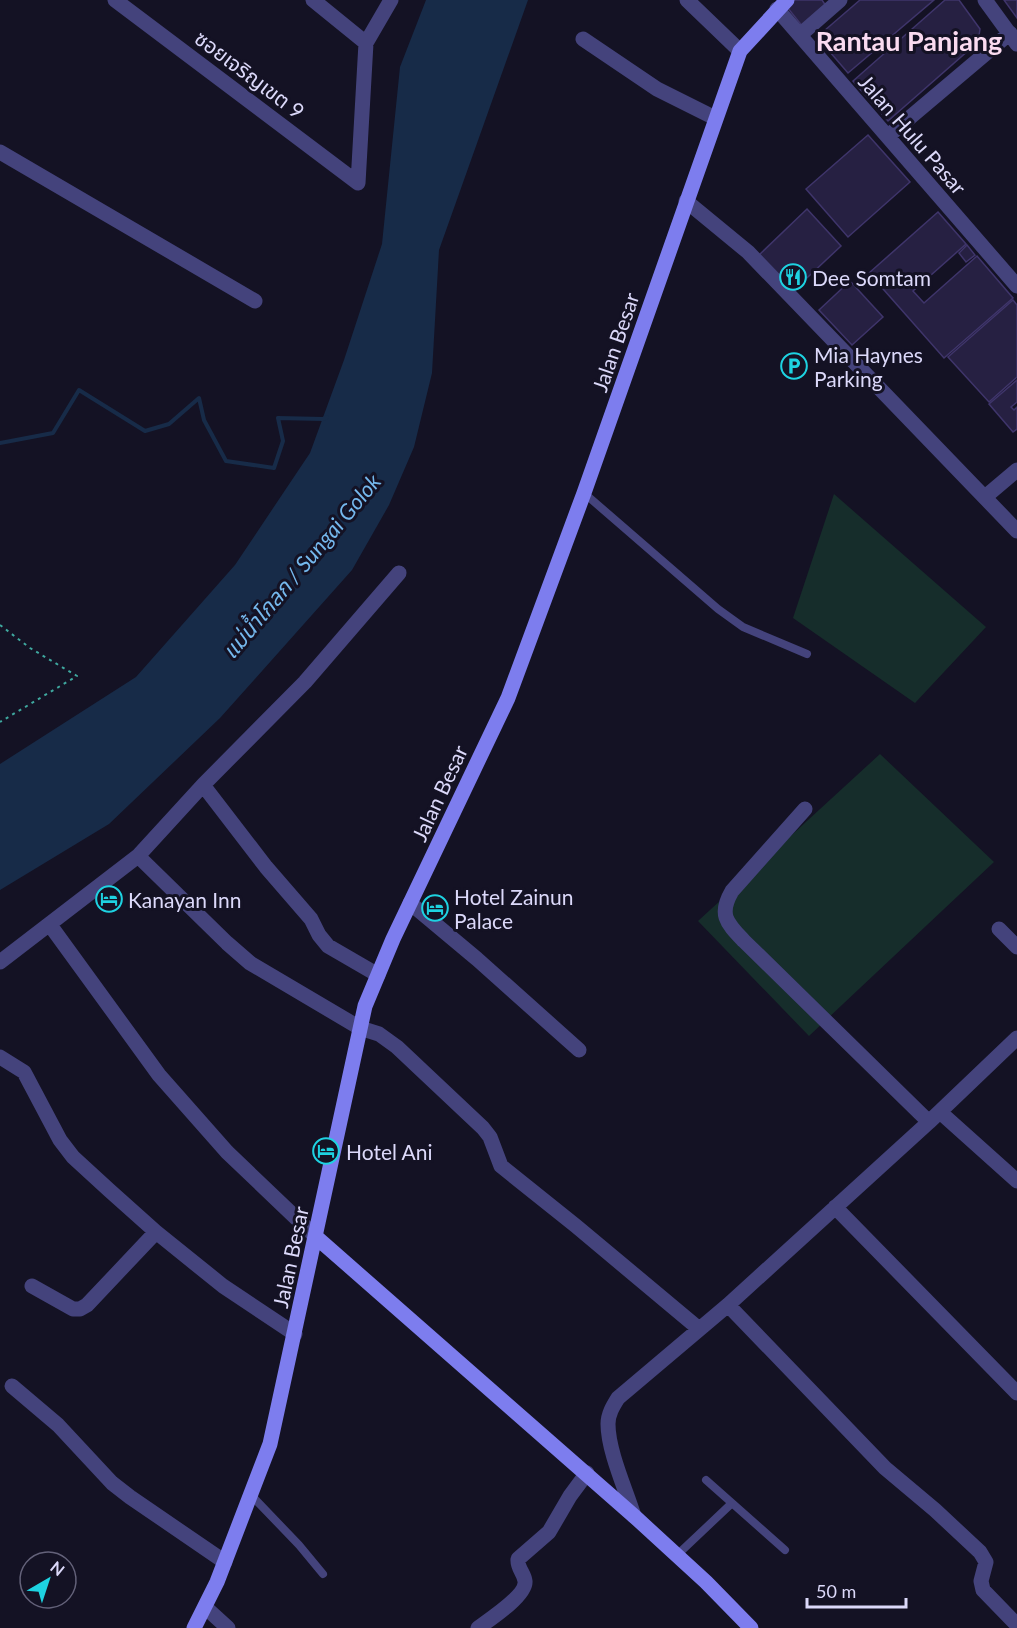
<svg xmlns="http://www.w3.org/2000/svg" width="1017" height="1628" font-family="Lato,'Noto Sans Thai',sans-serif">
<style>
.green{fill:#162d2b}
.water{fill:#172b48}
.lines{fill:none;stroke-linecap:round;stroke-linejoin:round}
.stream{stroke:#172b48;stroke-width:4}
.building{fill:#262042;stroke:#3f356b;stroke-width:1.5}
.path{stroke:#3fa89f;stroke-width:2;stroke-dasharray:3 4.5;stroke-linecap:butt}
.service{stroke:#44437c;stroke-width:8}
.minor{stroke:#44437c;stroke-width:15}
.secondary{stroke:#7d7dee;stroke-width:15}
.labels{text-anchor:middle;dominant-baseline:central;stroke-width:6;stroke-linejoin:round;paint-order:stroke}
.street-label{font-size:21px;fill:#dcd9fa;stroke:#141224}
.poi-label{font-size:21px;fill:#dcd9fa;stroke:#141224;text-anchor:start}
.water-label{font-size:22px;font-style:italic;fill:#75b8ed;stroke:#141224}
.district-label{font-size:27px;font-weight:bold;fill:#fadbf0;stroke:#141224}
</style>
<rect width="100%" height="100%" fill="#141224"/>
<path class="green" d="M834,494l152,133 -71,76 -122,-85z
M880,754l114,108 -185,174 -111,-115z"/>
<path class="water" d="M426,0h102l-89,250 -7,123 -18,74 -25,58 -37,65 -132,148 -111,106 -109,66v-126l136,-87 99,-112 75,-112 34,-93 38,-116 18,-177z"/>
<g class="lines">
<path class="stream" d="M0,443l53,-10 26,-43 66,41 24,-7 30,-26 5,22 22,41 48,7 9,-27 -5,-23 45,1 4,-2"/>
</g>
<path class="building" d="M794,0h28l4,6 -23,21 -16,-20z
M860,0h74l-86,73 -31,-36z
M945,0h14l21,29 -2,13 -90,79 -35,-40z
M1004,0h13v18z
M868,135l42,47 -62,55 -42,-48z
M807,209l34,37 -48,45 -34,-36z
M938,212l28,32 -53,47 11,12 53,-47 36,42 -69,60 -75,-85z
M967,245l8,10 -9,7 -7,-9z
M850,281l33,36 -31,28 -33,-35z
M1013,300l4,5v72l-28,25 -41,-45z
M1017,380v22l-6,5 3,3 3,-3v22l-4,3 -24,-28z"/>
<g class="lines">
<path class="path" d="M0,625l30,23 47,28 -77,46"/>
<path class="service" d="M584,493l134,116 25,18 64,27
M706,1480l79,70
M251,1495l48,50 24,29
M676,1556l55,-52"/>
<path class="minor" d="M115,0l243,183
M313,0l53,43
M687,0l53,51
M985,0l32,44
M777,9l240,277
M800,35l40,-35
M583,39l74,50 58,29
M888,136l122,-103
M0,152l255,149
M358,183l8,-140 25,-43
M686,201l62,51 269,279
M985,497l32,-27
M203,785l63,82 45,52 8,16 9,11 50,29
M805,809l-73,82c-14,24 -5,32 12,50l185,181
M138,856l89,87 23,20 110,65 19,6 18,13 86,81 7,9 11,29 75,60 122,102
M410,903l67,56 102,91
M50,925l109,150 68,77 89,85
M999,929l18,18
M0,962l138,-106 65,-71 102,-103 94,-109
M0,1057l24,15 36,68 13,17 36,33 47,42 67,54 72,48
M940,1112l77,69
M835,1207l182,186
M32,1286l41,23h7l7,-4 69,-73
M728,1305l157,163 50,42 45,42 6,10 -5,19 2,9 34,35
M12,1386l46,39 54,58 18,14 95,65
M634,1516c-8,-26 -26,-65 -26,-92 0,-10 5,-18 10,-26l110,-93 201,-183 88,-84
M205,1607l23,21
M478,1628c11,-8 49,-33 47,-47 -1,-8 -8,-13 -7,-22l31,-27 21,-36 17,-23"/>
<path class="secondary" d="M316,1237l318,279 72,66 45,46
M194,1628l23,-46 53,-138 95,-438 28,-67 115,-241 76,-205 156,-442 47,-51"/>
</g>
<defs>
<g id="restaurant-ring" transform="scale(1.35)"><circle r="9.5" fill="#141224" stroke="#1ed2e1" stroke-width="1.5"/><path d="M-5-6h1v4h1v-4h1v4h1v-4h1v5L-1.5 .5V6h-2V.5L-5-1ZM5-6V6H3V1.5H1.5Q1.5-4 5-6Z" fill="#1ed2e1"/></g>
<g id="parking-ring" transform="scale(1.35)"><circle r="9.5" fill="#141224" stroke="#1ed2e1" stroke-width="1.5"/><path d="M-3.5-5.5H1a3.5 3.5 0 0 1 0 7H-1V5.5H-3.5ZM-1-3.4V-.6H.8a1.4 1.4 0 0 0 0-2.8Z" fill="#1ed2e1"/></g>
<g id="hotel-ring" transform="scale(1.35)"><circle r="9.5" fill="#141224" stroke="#1ed2e1" stroke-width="1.5"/><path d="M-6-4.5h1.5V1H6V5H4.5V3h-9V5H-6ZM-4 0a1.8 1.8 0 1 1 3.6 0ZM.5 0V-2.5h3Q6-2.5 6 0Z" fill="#1ed2e1"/></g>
</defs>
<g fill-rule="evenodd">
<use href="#restaurant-ring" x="793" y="277"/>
<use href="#parking-ring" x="794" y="366"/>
<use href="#hotel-ring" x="109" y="899"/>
<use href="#hotel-ring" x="435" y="908"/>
<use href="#hotel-ring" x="326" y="1151"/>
</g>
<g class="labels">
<g class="street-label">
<text transform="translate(250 74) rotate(37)">ซอยเจริญเขต 9</text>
<text transform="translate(913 134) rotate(49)">Jalan Hulu Pasar</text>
<text transform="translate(615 342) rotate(-71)">Jalan Besar</text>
<text transform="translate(439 793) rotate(-65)">Jalan Besar</text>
<text transform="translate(290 1257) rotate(-78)">Jalan Besar</text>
</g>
<g class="poi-label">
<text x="812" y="277">Dee Somtam</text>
<text x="814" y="354">Mia Haynes<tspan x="814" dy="24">Parking</tspan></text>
<text x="454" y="896">Hotel Zainun<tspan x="454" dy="24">Palace</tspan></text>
<text x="128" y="899">Kanayan Inn</text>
<text x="346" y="1151">Hotel Ani</text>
</g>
<g class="water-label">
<text transform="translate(301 566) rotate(-50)">แม่น้ำโกลก / Sungai Golok</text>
</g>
<g class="district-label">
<text x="909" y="40">Rantau Panjang</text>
</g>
</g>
<g transform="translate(48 1580) rotate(39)"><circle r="28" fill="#141224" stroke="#64627a" stroke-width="1.5"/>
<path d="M0-4.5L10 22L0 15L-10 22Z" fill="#1ed2e1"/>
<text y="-9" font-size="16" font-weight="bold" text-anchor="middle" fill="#dcd9fa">N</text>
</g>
<path d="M807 1598v9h99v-9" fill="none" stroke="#dcd9fa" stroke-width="3"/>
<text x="816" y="1598" font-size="18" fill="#dcd9fa" stroke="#141224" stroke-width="4.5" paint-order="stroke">50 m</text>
</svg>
